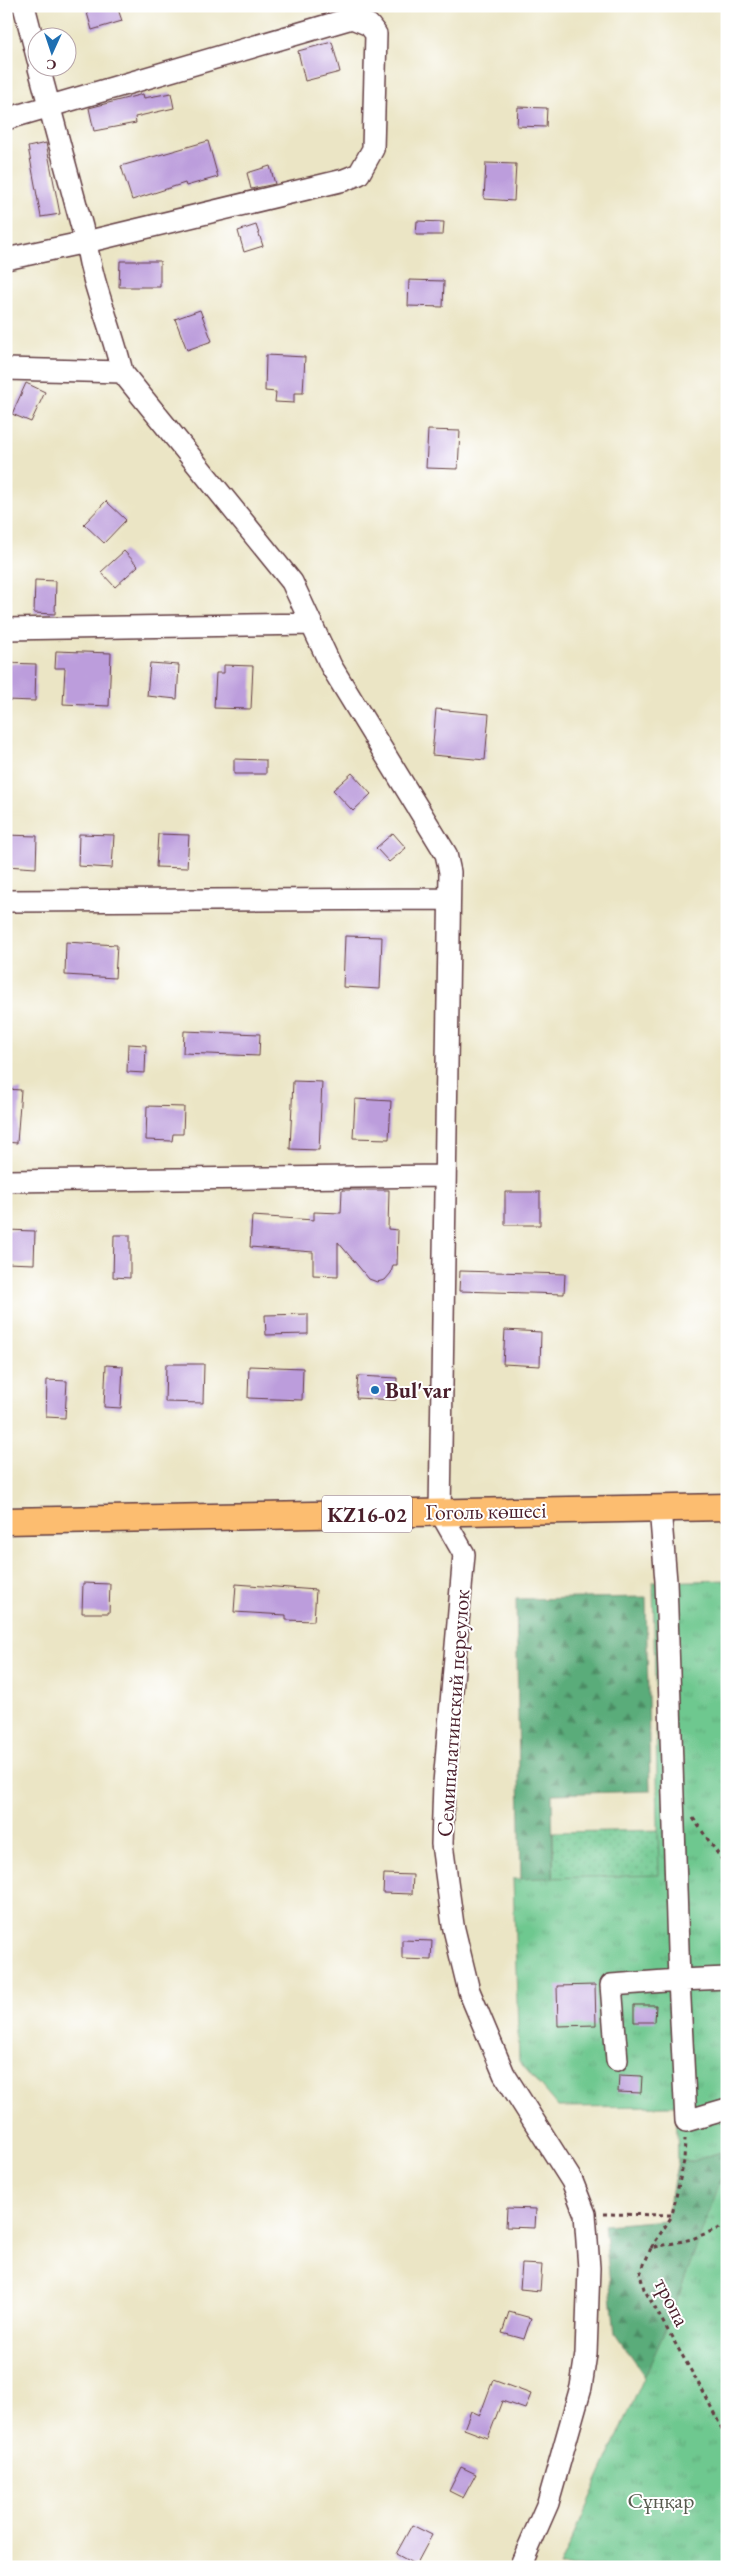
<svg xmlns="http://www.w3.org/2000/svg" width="733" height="2573" font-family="'EB Garamond',serif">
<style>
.grass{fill:url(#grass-dots);stroke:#5c745d}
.forest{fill:url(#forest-firs);stroke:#526652}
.park{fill:url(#park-tufts);stroke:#5c745d}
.building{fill:#bc9ddc}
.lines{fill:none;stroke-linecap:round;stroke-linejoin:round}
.minor-casing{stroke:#623d42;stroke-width:24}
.major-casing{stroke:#623d42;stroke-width:29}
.path{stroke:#623d42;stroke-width:3;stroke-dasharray:4 4;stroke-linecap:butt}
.minor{stroke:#fff;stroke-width:21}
.major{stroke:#fcbd6f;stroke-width:26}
.poi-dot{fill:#1f6fb2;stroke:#fff;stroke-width:2}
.labels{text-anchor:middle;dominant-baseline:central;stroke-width:4;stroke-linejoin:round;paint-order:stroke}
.shield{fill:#fff;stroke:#80626b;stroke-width:1}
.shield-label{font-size:21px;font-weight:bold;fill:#4a1f2b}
.poi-label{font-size:22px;font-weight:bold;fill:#4a1f2b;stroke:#fff;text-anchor:start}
.street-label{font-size:22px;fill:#4a1f2b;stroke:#fff}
.park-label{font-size:22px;fill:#575a4e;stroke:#fff}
</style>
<defs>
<pattern id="grass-dots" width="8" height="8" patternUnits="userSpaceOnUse" patternTransform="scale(1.25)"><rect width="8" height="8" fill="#6ec88f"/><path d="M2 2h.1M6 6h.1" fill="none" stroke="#61ab7c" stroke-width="1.8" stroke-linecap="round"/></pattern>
<pattern id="forest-firs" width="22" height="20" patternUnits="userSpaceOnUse" patternTransform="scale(1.25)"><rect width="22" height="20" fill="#5aac7a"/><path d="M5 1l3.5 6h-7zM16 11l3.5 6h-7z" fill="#4c8b64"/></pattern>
<pattern id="park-tufts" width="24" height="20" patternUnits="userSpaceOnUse" patternTransform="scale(1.25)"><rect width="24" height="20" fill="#6ec88f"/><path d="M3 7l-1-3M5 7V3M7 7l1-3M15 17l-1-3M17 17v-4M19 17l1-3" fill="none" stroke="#61ab7c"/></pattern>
</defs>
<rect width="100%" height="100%" fill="#fff"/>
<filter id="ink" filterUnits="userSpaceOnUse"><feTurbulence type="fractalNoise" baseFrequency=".02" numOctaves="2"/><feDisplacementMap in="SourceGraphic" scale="10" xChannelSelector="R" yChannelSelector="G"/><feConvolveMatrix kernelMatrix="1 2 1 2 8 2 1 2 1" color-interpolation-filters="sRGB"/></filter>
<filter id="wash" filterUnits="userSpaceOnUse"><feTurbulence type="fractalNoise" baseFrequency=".0096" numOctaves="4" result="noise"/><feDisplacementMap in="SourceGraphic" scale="20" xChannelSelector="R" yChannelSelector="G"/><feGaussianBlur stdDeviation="1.12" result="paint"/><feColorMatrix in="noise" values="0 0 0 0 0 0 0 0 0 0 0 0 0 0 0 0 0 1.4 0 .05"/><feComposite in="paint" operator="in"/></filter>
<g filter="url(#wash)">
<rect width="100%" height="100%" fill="#ebe5c5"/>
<path class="grass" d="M664,1830l2,141 -111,3 -2,-142z"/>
<path class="forest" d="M646,1597l4,194 -98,3 4,261 -32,1 -8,-457z
M727,2150v417l-75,-180 -37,-53 -11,-109 62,-5 12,-60 14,1z"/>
<path class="park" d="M727,1580v570l-35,11 -14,-1 -2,-54 -118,1 -39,-46 -6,-182 146,-4 -6,-293z
M727,2163v404h-168l110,-245z"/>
<g id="blocks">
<path class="building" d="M85,6h32l5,15 -30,9z
M332,42l8,30 -35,9 -7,-30z
M171,93l3,15 -39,9 1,6 -42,8 -5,-23 54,-14 1,4z
M518,107l29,1 -1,19 -29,-1z
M208,141l10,36 -32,9 -1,-3 -53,17 -11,-34z
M46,143l14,71 -19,3 -13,-70z
M486,163l30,1 -2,37 -30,-2z
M270,166l5,18 -24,5 -4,-16z
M417,221l27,1 -1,13h-27z
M256,225l7,21 -19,6 -6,-21z
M120,261h40v26h-41z
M409,280l35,1 -1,26 -35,-1z
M200,310l12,31 -25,9 -12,-31z
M266,355l39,2 -2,36h-9v10l-19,-1 1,-10 -11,-1z
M26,383l19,9 -14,30 -19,-8z
M428,430l32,1 -2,38 -32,-1z
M106,501l20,19 -22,23 -20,-19z
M124,551l14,15 -23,21 -14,-15z
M35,580l21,1 -1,33 -21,-1z
M56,651l55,2 -2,53 -46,-2 2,-36h-10z
M6,663l30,1 -1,37 -29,-1z
M150,663l29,2 -2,34 -30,-3z
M224,665l29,1 -2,43 -37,-1 2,-35h8z
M436,709l53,5 -4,46 -53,-5z
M234,759l32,1v14h-32z
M352,773l19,21 -18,17 -20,-21z
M393,833l13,15 -17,14 -13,-14z
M79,834l35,1 -2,33 -34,-2z
M158,834l31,1 -2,33 -31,-1z
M6,835l31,1 -1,32 -30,-2z
M345,936l37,1 -2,52 -37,-2z
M66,942l51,3 -2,33 -50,-3z
M184,1031l76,3 -1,22 -76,-3z
M128,1044l18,1 -1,28 -18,-1z
M293,1081l29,1 -3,68 -29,-1z
M6,1089l15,1 -4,53 -11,-1z
M355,1099l36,2 -2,38 -36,-1z
M147,1106l37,1 -1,27h-10l-1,7 -26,-1z
M342,1190h47l-1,39 10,1 -1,35h-4l-2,8 -6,7 -8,2 -8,-3 -31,-37v34l-25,-1v-23l-63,-5 2,-31 62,4v-8l27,1z
M505,1192h35v33h-35z
M6,1230l29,1 -1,33 -28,-1z
M114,1235h16v43l-17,-1z
M460,1271l105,3 -1,20 -105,-3z
M308,1314v20l-42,1 -1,-20z
M505,1330l36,2 -1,34 -37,-2z
M166,1364h38l-1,39 -38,-1z
M106,1365l17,1 -2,42 -17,-1z
M249,1366l54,2 -1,32 -54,-2z
M358,1376l39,2 -1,22 -40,-2z
M47,1380l20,1 -2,37 -19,-1z
M83,1583l27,1 -1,29h-27z
M236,1584l80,6 -2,31 -28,-1v-5l-52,-3z
M384,1874l29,1 -1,19 -29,-1z
M402,1940l30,1 -1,19 -29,-1z
M595,1985l1,40 -38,1 -1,-40z
M634,2005h22l-1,17h-21z
M619,2075l23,1 -1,17 -23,-1z
M507,2208l29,1 -1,19 -29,-1z
M522,2264l20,1 -2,26 -20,-2z
M509,2312l22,6 -7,21 -22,-6z
M493,2380l38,14 -6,15 -23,-8 -14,37 -24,-9 7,-18 9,4z
M461,2467l15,7 -13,24 -14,-7z
M412,2525l20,10 -16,30 -20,-11z"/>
</g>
</g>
<g filter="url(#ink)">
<use href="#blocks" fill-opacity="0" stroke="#623d42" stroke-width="1"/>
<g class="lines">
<g class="minor-casing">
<path id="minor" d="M24,6l14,54
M39,68l47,174c7,46 26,86 36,130l170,210 39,84 115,188 4,18 -10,640 24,42 -20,229 -2,61 11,81 16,66 35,83 68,107 13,33 4,54 -3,86 -5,33 -33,116 -28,64
M6,119l346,-101
M6,259l80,-17 258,-62 15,-6 14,-25 3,-115 -7,-9 -17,-7 -5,-12
M6,369l116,3
M6,629l306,-5
M6,901l443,-2
M6,1181l438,-5
M727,1978l-48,2 7,141 41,-12
M617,2060l-6,-75 68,-5 -13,-399 -6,-73"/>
</g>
<g class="major-casing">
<path id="major" d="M6,1521l721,-14"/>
</g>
<path class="path" d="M693,1818l34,49
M603,2214l69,1 12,-54 1,-22
M727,2225l-35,14 -41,9 -11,26 4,15 61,106 22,44
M651,2248l21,-32"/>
<use href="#minor" class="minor"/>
<use href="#major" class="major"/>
</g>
</g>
<circle class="poi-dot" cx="375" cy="1390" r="5"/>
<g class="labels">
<rect class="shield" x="322" y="1495.5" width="90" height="37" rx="4"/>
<g class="shield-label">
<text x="367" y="1514">KZ16-02</text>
</g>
<g class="poi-label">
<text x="385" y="1390">Bul'var</text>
</g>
<g class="street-label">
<text transform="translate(486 1511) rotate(-1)">Гоголь көшесі</text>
<text transform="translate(453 1713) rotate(-86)">Семипалатинский переулок</text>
<text transform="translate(672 2302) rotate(63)">тропа</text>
</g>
<g class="park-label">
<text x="661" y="2500">Сұңқар</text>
</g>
</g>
<rect width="733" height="2573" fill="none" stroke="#fff" stroke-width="25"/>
<g transform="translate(52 52) rotate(183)"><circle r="24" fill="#ffffff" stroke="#b7a5aa"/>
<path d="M0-4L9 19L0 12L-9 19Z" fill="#1f6fb2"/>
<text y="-8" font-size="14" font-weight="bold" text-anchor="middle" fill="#4a1f2b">С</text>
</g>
</svg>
